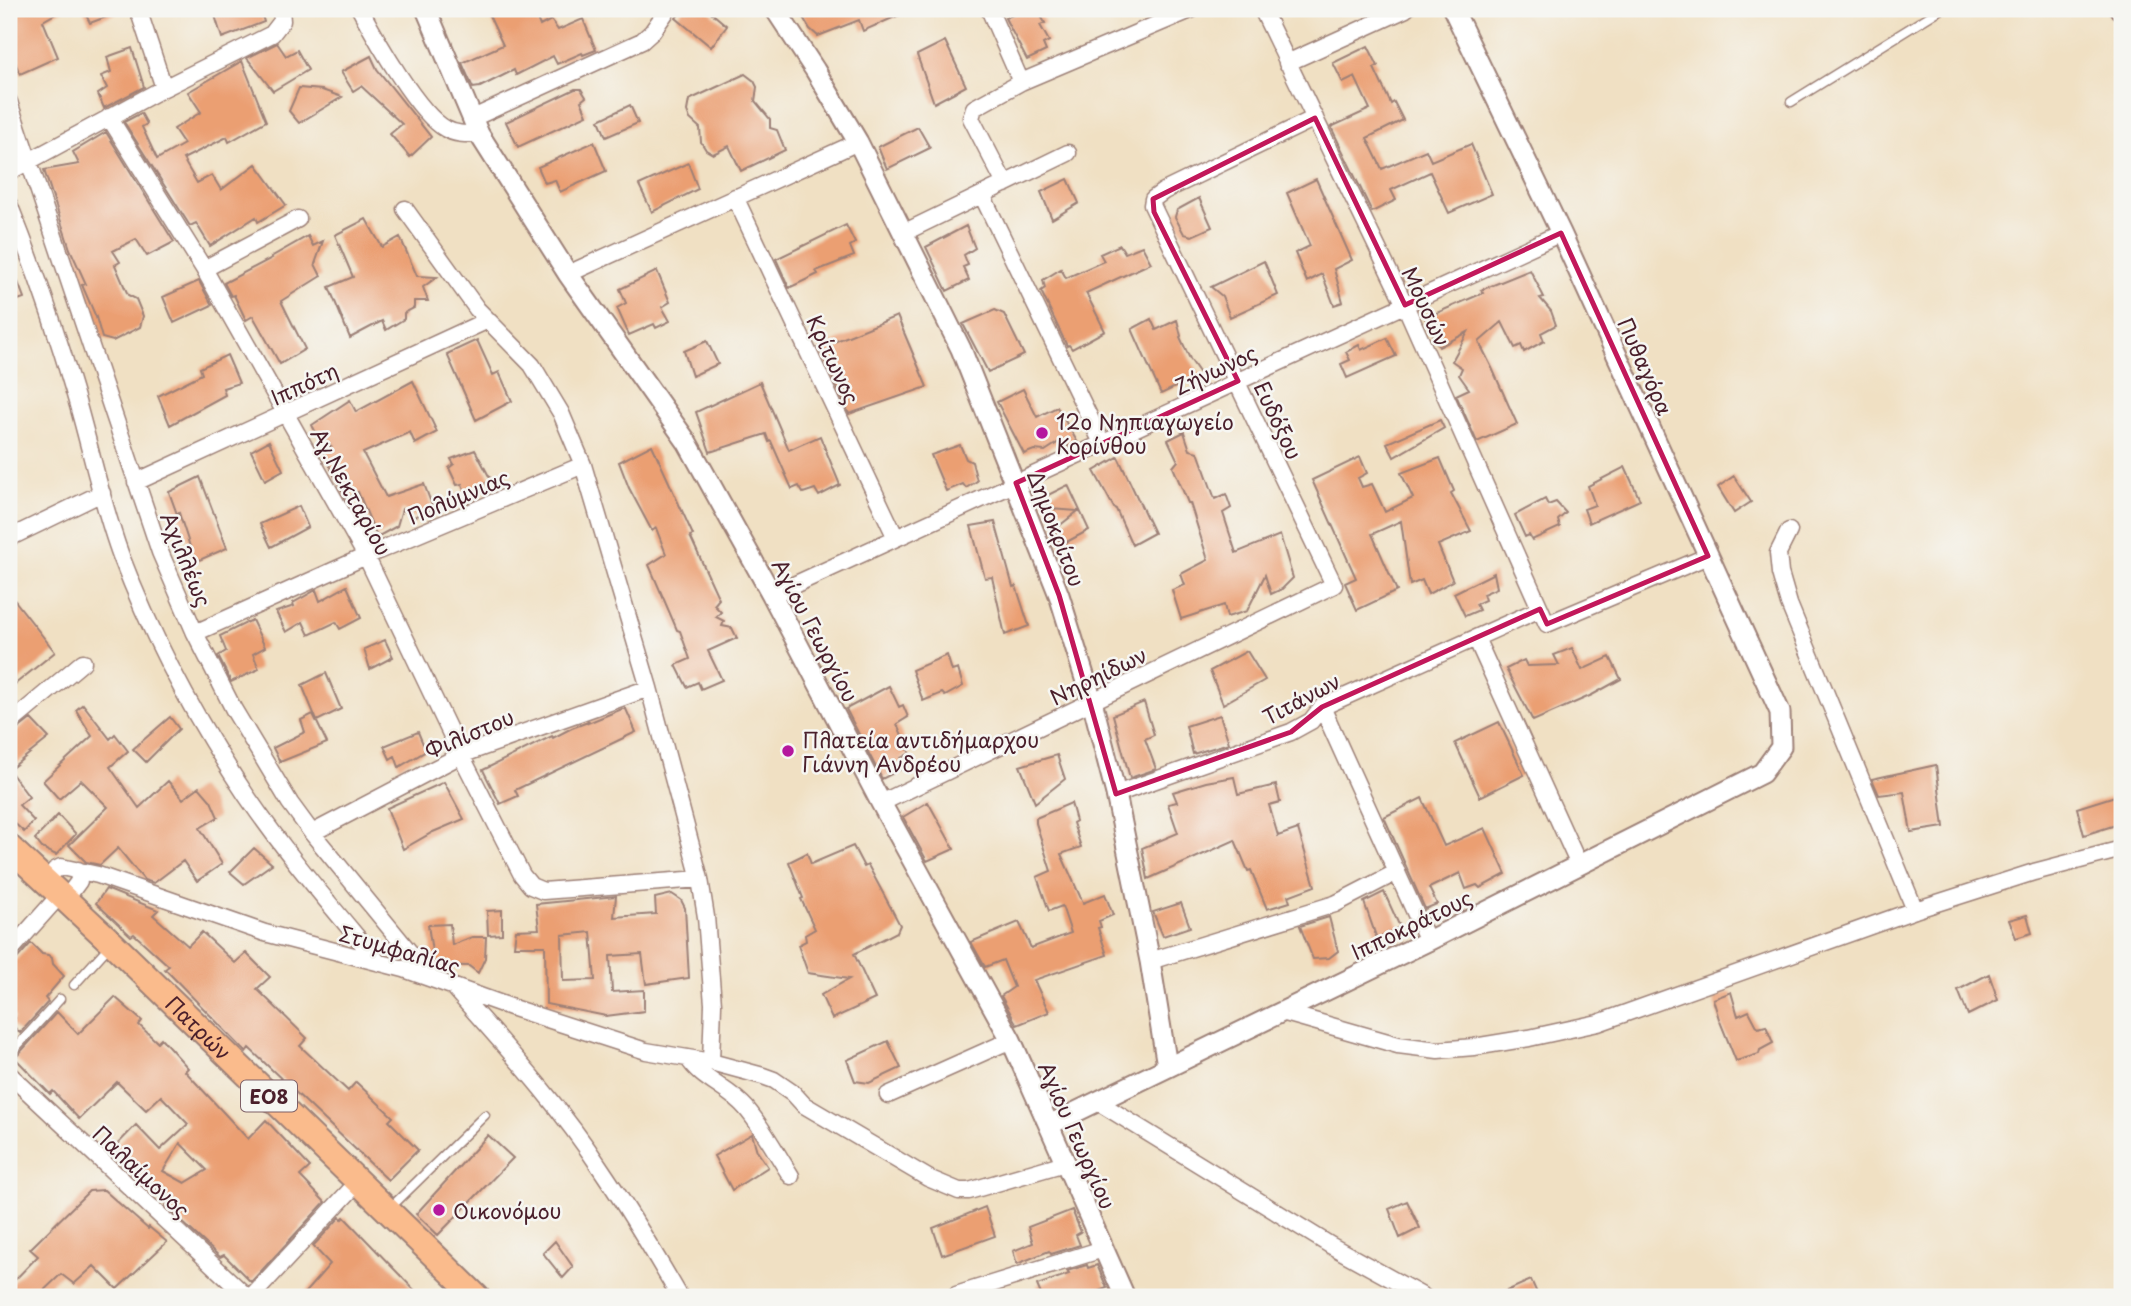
<svg xmlns="http://www.w3.org/2000/svg" width="2131" height="1306" font-family="'Playpen Sans',sans-serif">
<style>
.building{fill:#eb9f72;fill-rule:evenodd}
.lines{fill:none;stroke-linecap:round;stroke-linejoin:round}
.service-casing{stroke:#9d8077;stroke-width:11}
.minor-casing{stroke:#9d8077;stroke-width:19}
.tertiary-casing{stroke:#9d8077;stroke-width:23}
.primary-casing{stroke:#9d8077;stroke-width:28}
.service{stroke:#fff;stroke-width:8}
.minor{stroke:#fff;stroke-width:16}
.tertiary{stroke:#fff;stroke-width:19}
.primary{stroke:#fabb8c;stroke-width:24}
.marked{fill:none;stroke:#c2185b;stroke-width:5;stroke-linejoin:round}
.poi-dot{fill:#b5179e;stroke:#f6f6f2;stroke-width:2.5}
.labels{text-anchor:middle;dominant-baseline:central;stroke-width:5;stroke-linejoin:round;paint-order:stroke}
.shield{fill:#f6f6f2;stroke:#7e6067;stroke-width:2}
.shield-label{font-size:19px;font-weight:bold;fill:#4a1f2b}
.street-label{font-size:21px;fill:#4a1f2b;stroke:#f6f6f2}
.poi-label{font-size:21px;fill:#4a1f2b;stroke:#f6f6f2;text-anchor:start}
</style>
<rect width="100%" height="100%" fill="#f6f6f2"/>
<filter id="ink" filterUnits="userSpaceOnUse"><feTurbulence type="fractalNoise" baseFrequency=".0143" numOctaves="2"/><feDisplacementMap in="SourceGraphic" scale="14" xChannelSelector="R" yChannelSelector="G"/><feConvolveMatrix kernelMatrix="1 2 1 2 8 2 1 2 1" color-interpolation-filters="sRGB"/></filter>
<filter id="wash" filterUnits="userSpaceOnUse"><feTurbulence type="fractalNoise" baseFrequency=".00686" numOctaves="4" result="noise"/><feDisplacementMap in="SourceGraphic" scale="28" xChannelSelector="R" yChannelSelector="G"/><feGaussianBlur stdDeviation="1.57" result="paint"/><feColorMatrix in="noise" values="0 0 0 0 0 0 0 0 0 0 0 0 0 0 0 0 0 1.4 0 .05"/><feComposite in="paint" operator="in"/></filter>
<g filter="url(#wash)">
<rect width="100%" height="100%" fill="#f0e0c3"/>
<g id="blocks">
<path class="building" d="M9,9h55l-21,12 15,36 -38,17 -11,-25z
M83,9h42v1l-35,13z
M213,9h47l4,13 -42,16z
M486,9h47l7,17 11,-6 7,10 25,-11 13,31 -13,5 -1,-2 -25,11 -4,-8 -37,19 -2,-5 -34,17 -7,1 -11,-25 41,-18z
M683,9h24l20,17 -16,21 -35,-29z
M798,9h115l-50,22 -4,-11 -41,16 -8,-7z
M1027,9h10l8,14 -5,2 9,16 -6,3 3,7 -19,9 -22,-42z
M945,41l21,45 -32,17 -17,-48z
M277,43l9,13 11,-6 11,20 -35,21 -26,-33z
M1368,46l10,20 -4,2 17,36 3,-2 9,18 -36,18 15,31 44,-19 5,11 40,-17 21,50 -43,19 -19,-41 -39,18 5,10 -24,12 -41,-85 39,-18 -15,-32 -12,6 -10,-20z
M132,48l12,39 -40,21 -6,-14 9,-6 -6,-12 10,-4 -4,-15z
M371,56l6,13 54,68 -21,20 -20,-23 12,-10 -41,-38 -8,5 -12,-19z
M242,61l24,60 -37,21 -2,-5 -44,22 14,24 15,-8 9,15 35,-26 30,41 -28,17 -2,-5 -46,29 -14,-23 -6,3 -66,-104 17,-9 6,11 -5,3 15,32 27,-15 -10,-15 27,-17 -13,-20z
M745,74l9,7 3,6 -2,14 15,18v9l7,2 8,20 -44,21 -12,-25 -16,8 -7,-4 -5,-8 -1,-14 -10,-9 -3,-8 2,-11z
M299,88l23,2 20,7 -43,26 -10,-12z
M575,89h6l5,8 -5,4 6,14 -69,32 -12,-25z
M630,105l8,18 -32,14 -7,-17z
M918,127l12,21 -43,21 -9,-22z
M106,132l68,110 -27,14 -11,-17 -23,12 7,11 -5,3 13,30 8,4 7,17 -3,11 -27,14 -11,-3 -6,-21 -14,-32 4,-1 -16,-35 -26,-79 35,-6 -6,-12z
M594,142l12,29 -46,21 -5,-12 -10,3 -7,-16z
M688,163l10,26 -46,23 -13,-27z
M1068,179l11,24 -27,16 -11,-27z
M1316,179l36,81 -18,9 9,33 -9,3 -12,-31 -15,8 -12,-29 15,-7 -23,-53z
M1199,198l13,29 -20,9 -8,-2 -9,-17 2,-7z
M366,219l16,28 18,-10 17,39 20,1 -14,10 5,14h-14v7l-10,5v6l-18,11 -4,-9 -32,17 -21,-51 24,-10 -18,-42z
M846,225l9,18 -5,3 4,10 -38,15 2,3 -29,14 -13,-29z
M966,226l9,22 -11,7 4,10 -5,2 6,13 -22,11 -21,-44z
M308,236l5,10 10,-5 -8,23 6,12 -40,25 24,48 -25,15 -27,-48 -7,4 -12,-25 -3,1 -7,-13 48,-25 -1,-1z
M1120,245l5,8 17,-7 9,17 -65,30 19,38 -33,18 -3,-4 -2,1 -26,-55 4,-3 -2,-8 18,-11 5,9 38,-17 -4,-7z
M9,261h1l14,37 -15,5z
M1264,261l14,34 -48,22 -8,-21 -11,-9z
M1530,270l14,27 -4,1 11,13 5,14 -15,8 3,8 -20,11 -3,-7 -6,3 -13,-26 -23,20 13,26 25,56 -40,18 -21,-47 13,-6 -10,-14 3,-7 -10,-7 16,-29 -29,15 -14,-29 58,-25 -2,-3z
M657,271l13,31 -8,5 8,14 -14,7 -2,-4 -25,11 -12,-27 9,-5 -6,-14z
M199,281l13,24 -38,18 -11,-26z
M995,310l9,4 20,41 -36,17 -25,-48z
M897,316l30,71 -78,27 -30,-66z
M1151,319l5,11 21,-10 4,16 -1,1 10,22 11,16 -40,19 -29,-65z
M1387,338l9,18 -49,22 -6,-14 9,-4 -4,-8 13,-7 2,5z
M477,340l16,35 6,-3 13,29 -36,19 -29,-66z
M707,341l11,23 -26,12 -8,-25z
M227,355l12,28 -16,5 2,7 -55,30 -12,-29 44,-22 -2,-6z
M413,381l24,51 -22,12 -5,-12 -47,21 23,44 38,-13 9,24 -19,9 -12,-8 -5,17 -20,11 -19,-45 -12,7 -24,-48 9,-5 -15,-13 -4,-8 38,-25 6,12z
M760,382l29,68 31,-14 20,49 -21,11 -4,-7 -12,4 -4,-7 -7,3 -21,-48 -2,1 -3,-8 -56,18 -14,-40z
M1023,389l14,28 20,-10 21,36 -9,4 -7,-7 -17,11 -11,-1 -10,4 -27,-52z
M1440,420l4,8 -50,29 -7,-14z
M1184,432l6,18 8,2 17,47 11,-5 5,14 -8,5 13,40 44,-18 13,43 -11,11 -11,5 -6,-19 -18,36 -20,6 -3,-12 -43,14 -9,-29 13,-5 -4,-11 27,-14 -18,-57h-2l-15,-36 5,-6 -10,-21z
M269,441l14,29 -18,10 -14,-29z
M652,445l41,90 -3,1 29,63 -5,6 7,7 -5,5 8,4 -2,5 10,2 5,10 -29,13 14,29 -21,9 -3,-7 -11,5 -11,-22 14,-6 -10,-28 -3,-1 -28,-65 17,-11 -10,-26 -4,3 -23,-43 -10,-26z
M960,445l6,14 6,3 5,19 -11,7 -3,-4 -17,7 -15,-36z
M475,450l16,30 -25,15 -4,-11 -5,1 -8,-17 5,-4 -3,-5z
M1118,457l36,76 -22,12 -16,-36 -2,-1 -20,-37z
M1360,457l7,16 -9,5 4,9 10,-3 13,28 28,-14 -12,-25 39,-15 14,33 -3,2 20,38 -33,14 15,36 -25,13 -6,-14 -12,5 -9,-64 -29,13 25,57 -40,19 -12,-27 11,-5 -44,-98z
M1625,467l15,33 -51,23 -5,-14 11,-4 -7,-19z
M1734,476l17,26 -17,11 -16,-26z
M200,477l27,71 -32,14 -16,-49 -2,1 -8,-22z
M1068,485l21,45 -28,15 -7,-15 24,-19 -28,-2 -6,-12z
M1545,499l3,6 8,-3 10,11 -8,7 2,7 -28,13 -3,-5 -4,2 -10,-22z
M299,506l9,21 -37,20 -11,-23z
M995,522l18,65 3,-1 13,40 -24,9 -13,-58 -7,1 -14,-52z
M1494,573l3,15 -14,6 2,6 -9,4 3,6 -14,6 -11,-23z
M347,586l14,32 -21,11 -4,-7 -27,13 -6,-13 -17,10 -10,-20 18,-6 -1,-3 23,-13 4,11z
M9,593l46,59 -46,37z
M252,620l13,27 -12,7 6,15 -28,13 -13,-26 8,-5 -6,-15z
M385,640l8,17 -23,12 -6,-20z
M1572,648l10,22 28,-13 11,22 -29,16 -59,26 -27,-52 18,-9 3,6 32,-1 -5,-10z
M1247,651l18,29 -42,24 -13,-33z
M947,655l5,16 6,-2 5,17 -18,10 -3,-3 -19,8 -11,-31z
M326,673l15,36 -24,12 -15,-36z
M889,686l10,21 4,-2 5,12 -11,7 13,29 -9,5 4,9 -23,12 -36,-70z
M1144,702l10,33 -9,4 11,30 -26,9 -17,-63z
M83,704l27,35 5,-5 13,17 -18,16 29,41 29,-27 15,18 16,-12 12,14 7,16 -18,11 22,36 -25,17 -14,-20 -29,22 -10,-3 -26,-32 -18,17 -14,-3 -17,-17 39,-38 -27,-27 -22,19 -16,-18 49,-45 -16,-26z
M622,709h4l10,23 -121,58 3,6 -18,8 -17,-34 69,-34 1,2 19,-10 16,-6v1z
M313,714l14,29 -47,19 -7,-14 32,-16 -4,-12z
M1220,715l9,28 -36,11 -7,-28z
M170,717l9,12 -33,33 -13,-13z
M31,719l18,19 -40,32 20,27 -10,8 15,16 -10,11 -15,-14v-82z
M1499,722l25,53 -44,22 -25,-54z
M418,732l8,19 -27,16 -4,-11 -5,3 -6,-13z
M1057,755l8,24 -30,24 -15,-37z
M1936,765l8,62 -33,5 -7,-40 -25,3 -7,-16z
M1234,777l4,17 38,-9 4,17 -11,3 9,31 20,-7 17,57 -27,10 2,6 -23,7 -16,-39 -3,1 -13,-31 -87,39 -6,-31 36,-15 -10,-29 9,-2 -4,-10 33,-10z
M444,782l20,37 -31,13 -30,17 -16,-41z
M2115,796l7,27 -38,12 -7,-27z
M1422,798l22,48 41,-18 21,46 -26,14 -3,-3 -11,4 -6,-16 -31,15 8,16 -12,5 -41,-92z
M928,802l26,47 -27,12 -24,-44z
M1071,803l5,18 -3,2 8,24 -20,7 22,49 22,-9 8,21 -14,6 2,6 -3,1 9,27 -73,25 15,32 -32,13 -16,-29 13,-9 -11,-27 -18,7 -14,-25 48,-20 12,26 40,-15 -9,-27 -13,5 -12,-34 14,-6 -15,-48v-5z
M58,815l18,19 -20,21 -14,-7 -7,-9z
M853,846l11,21 4,-2 32,60 -3,7 -43,22 21,45 -43,20 -11,-24 28,-16 -41,-6 -10,-28 8,-4 -1,-6 10,-6 -14,-30 2,-1 -14,-36 18,-9 4,11z
M254,848l18,16 -28,20 -14,-12z
M106,889l52,21 -5,5 35,31 14,-14 33,31 11,-10 24,24 -13,12 50,49 -7,8 48,45 8,-9 37,35 -4,4 29,29 -30,30 -139,-132 -3,4 -81,-83 4,-3 -35,-32 -3,2 -35,-33z
M1384,892l16,35 -23,12 -13,-37z
M672,894l9,6 4,8 4,70 -43,6 -4,-30 -32,2 2,36 32,-2v21l-38,5 -60,-12 -1,-58h-31l2,-16 23,-1 -3,-25 80,-8 -2,21 42,-3 -1,-16zM591,932l4,48 -32,1 -1,-46z
M1181,903l9,24 -27,9 -10,-24z
M502,910v24l-14,1 -1,-24z
M2027,915l5,18 -16,5 -7,-18z
M1329,917l9,34 -9,7 -16,1 -13,-33z
M450,924l2,21 20,-8h14l-1,21 -7,15 -9,-7 -35,-1 -6,-40z
M31,943l11,11 6,1 4,3 1,6 11,12 -19,22 3,4 -28,31 -10,-10 5,-5 -6,-6v-50l8,-3z
M1989,974l9,26 -30,15 -10,-25z
M1731,992l7,24 11,-5 9,17 8,-2 7,17 -13,7 -1,4 -23,7 -17,-42 -6,-20z
M115,997l27,24 -3,4 18,17 4,-4 27,30 -3,3 63,68 18,-19 44,47 -10,9 25,26 -74,80 -27,-27 -4,2 -55,-51 2,-6 -17,-19 -6,2 -8,-5 -26,-26 26,-27 24,25 28,-26 -27,-28 -15,14 -29,-28 -38,37 -26,-28 -3,3 -35,-36 42,-46 21,22zM180,1143l27,27 -22,13 -22,-12z
M888,1041l13,27 -32,15 -14,-2 -8,-21z
M752,1134l5,17 11,16 -36,23 -18,-34z
M488,1135l25,23 -75,77 -22,-21z
M104,1190l44,39 1,-2 18,15 -50,47 -23,-23 -20,18 -13,-10 -24,23h-12l-15,-12 28,-29 -8,-7 59,-58z
M1407,1201l13,27 -20,10 -11,-29z
M985,1207l10,29 -53,19 -9,-27z
M1072,1210l9,22 -5,3 4,10 -29,9 -2,-3 -32,13 -4,-13 20,-8 -5,-16z
M340,1217l2,2 2,-2 77,80h-120l29,-33 -17,-18z
M555,1241l18,26 -10,11 -20,-25z
M1087,1265l1,3 9,-3 10,23 -24,9 -2,-3 -10,3h-29l-5,-12 32,-11 -2,-3z
M1531,1280l6,13 -7,4h-37z"/>
</g>
</g>
<g filter="url(#ink)">
<use href="#blocks" fill-opacity="0" stroke="#9d8077" stroke-width="2"/>
<g class="lines">
<g class="service-casing">
<path id="service" d="M1791,102l150,-93
M74,985l36,-40
M9,1055l51,-56
M389,1209l96,-94"/>
</g>
<g class="minor-casing">
<path id="minor" d="M138,9l26,79
M360,9c16,30 58,105 86,120 10,6 22,5 33,5
M989,9l32,73
M1262,9l143,296 142,319 161,-68
M1287,63l119,-54
M9,102l151,450 35,81 39,77 56,93 22,30 118,144
M109,117l95,152 162,287 95,199 61,120 9,11 12,5 157,-12
M473,118l169,-77 10,-9 16,-23
M9,172l155,-84 108,-54 10,-13 -1,-12
M1005,184l-34,-66 3,-10 47,-26 172,-73
M982,195l120,248
M735,197l161,341
M9,204c24,60 46,122 64,184 17,56 28,114 48,168 32,84 75,164 125,239 40,59 86,112 131,166
M405,209l72,100 55,56 29,48 22,52 66,223 51,191 6,38 7,87 -2,58
M903,233l165,-80
M204,269l94,-50
M568,274l290,-132
M136,482l352,-162
M1789,531l-11,22 2,20 9,31 126,306
M9,538l93,-45
M772,595l789,-362
M195,633l171,-77 217,-91
M1476,638l103,227
M1322,707l106,234
M9,724l74,-62
M1116,794l175,-62 20,-11 11,-14 218,-98
M881,803l453,-218 -182,-380 1,-6 11,-8 151,-73
M312,833l149,-78 188,-67
M46,882l9,-12 6,-3 37,8 167,58 139,36 109,39 133,43 65,11 52,14 11,4 19,13 11,12 124,73 31,13h10l96,-28
M65,900l14,-19 -1,-11
M9,952l50,-56
M1150,961l185,-57 62,-32
M452,986c52,59 106,117 149,183 28,41 54,85 79,128
M1282,1012l116,33 40,5 36,-3 55,-9 69,-15 317,-113 119,-38 88,-23
M688,1058c13,22 41,30 58,50 17,20 30,45 45,68
M9,1074l238,223
M888,1095l123,-55
M1098,1102l232,143 94,52
M956,1295l147,-46
M251,1297l107,-115"/>
</g>
<g class="tertiary-casing">
<path id="tertiary" d="M426,9l53,125 89,140 119,168 85,153 109,208 130,237 114,257
M775,9l40,61 43,72 103,207 98,246 33,106 24,93 34,167 17,105
M2120,9l2,1
M1049,1125l379,-184 334,-168 19,-26 -1,-35 -219,-479 -108,-224"/>
</g>
<g class="primary-casing">
<g id="primary">
<path id="s1" d="M9,847l103,96 365,354"/>
</g>
</g>
<use href="#service" class="service"/>
<use href="#minor" class="minor"/>
<use href="#tertiary" class="tertiary"/>
<use href="#primary" class="primary"/>
</g>
</g>
<path class="marked" d="M1315,118l90,187 156,-72 147,323 -161,68 -7,-15 -218,98 -31,25 -175,62 -57,-199 -43,-112 222,-102 -84,-169 -1,-13z"/>
<g class="poi-dot">
<circle cx="1042" cy="433" r="7"/>
<circle cx="788" cy="751" r="7"/>
<circle cx="439" cy="1210" r="7"/>
</g>
<g class="labels">
<rect class="shield" x="241" y="1080.5" width="56" height="31" rx="5"/>
<g class="shield-label">
<text x="269" y="1096">ΕΟ8</text>
</g>
<g class="street-label">
<text transform="translate(1427 306) rotate(65)">Μουσών</text>
<text transform="translate(834 359) rotate(65)">Κρίτωνος</text>
<text transform="translate(1646 366) rotate(66)">Πυθαγόρα</text>
<text transform="translate(1215 369) rotate(-25)">Ζήνωνος</text>
<text transform="translate(304 383) rotate(-25)">Ιππότη</text>
<text transform="translate(1279 420) rotate(65)">Ευδόξου</text>
<text transform="translate(352 491) rotate(61)">Αγ.Νεκταρίου</text>
<text transform="translate(458 496) rotate(-23)">Πολύμνιας</text>
<text transform="translate(1057 528) rotate(69)">Δημοκρίτου</text>
<text transform="translate(187 559) rotate(68)">Αχιλλέως</text>
<text transform="translate(816 630) rotate(62)">Αγίου Γεωργίου</text>
<text transform="translate(1098 675) rotate(-26)">Νηρηίδων</text>
<text transform="translate(1301 698) rotate(-28)">Τιτάνων</text>
<text transform="translate(469 733) rotate(-23)">Φιλίστου</text>
<text transform="translate(1411 924) rotate(-26)">Ιπποκράτους</text>
<text transform="translate(400 949) rotate(16)">Στυμφαλίας</text>
<text stroke="none"><textPath href="#s1" startOffset="262">Πατρών</textPath></text>
<text transform="translate(1078 1135) rotate(66)">Αγίου Γεωργίου</text>
<text transform="translate(142 1171) rotate(43)">Παλαίμονος</text>
</g>
<g class="poi-label">
<text x="1056" y="421">12ο Νηπιαγωγείο<tspan x="1056" dy="24">Κορίνθου</tspan></text>
<text x="802" y="739">Πλατεία αντιδήμαρχου<tspan x="802" dy="24">Γιάννη Ανδρέου</tspan></text>
<text x="453" y="1210">Οικονόμου</text>
</g>
</g>
<rect width="2131" height="1306" fill="none" stroke="#f6f6f2" stroke-width="35"/>
</svg>
